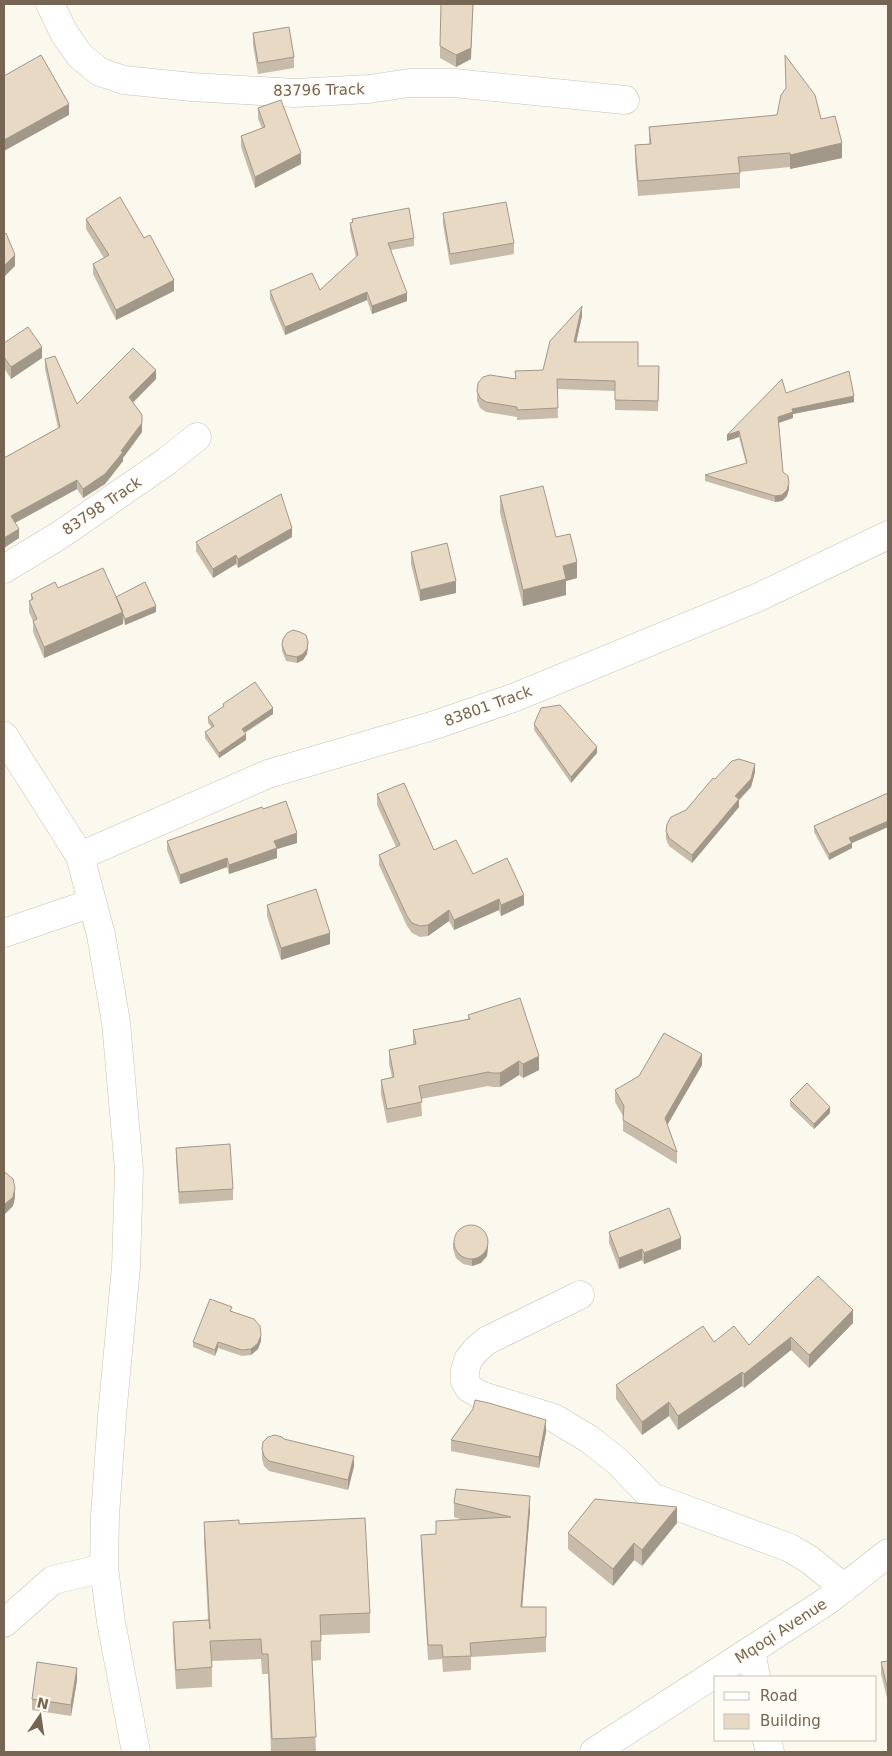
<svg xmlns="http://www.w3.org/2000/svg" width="892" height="1756" font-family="'DejaVu Sans',sans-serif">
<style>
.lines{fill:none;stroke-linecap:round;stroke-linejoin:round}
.minor-casing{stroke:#cbc0b1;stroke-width:29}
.minor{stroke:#fff;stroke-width:28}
.wall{fill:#c8bba9}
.shaded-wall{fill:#a29889}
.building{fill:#e8d9c4;stroke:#a29889}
.labels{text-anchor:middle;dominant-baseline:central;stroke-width:4;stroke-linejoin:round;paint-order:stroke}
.street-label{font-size:15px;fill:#756552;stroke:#fefcf4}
</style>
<rect width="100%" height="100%" fill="#fbf8ee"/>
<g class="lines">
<g class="minor-casing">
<path id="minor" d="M50,4l14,29 16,23 20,16 24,8 68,7 103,6 74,-4 40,-6h45l171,17
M4,569l56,-34 107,-74 30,-24
M4,736l76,120 21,79 15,87 13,148 -3,97 -14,149 -7,100 -1,52 7,54 25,130
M80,856l188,-82 164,-48 81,-28 246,-101 129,-62
M4,933l88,-30
M580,1295l-94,46 -11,10 -7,9 -3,10v11l4,7 11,7 74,23 35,21 29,23 34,35 138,51 20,12 34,28
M4,1623l49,-43 51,-12
M751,1651l5,26
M767,1740l3,12
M594,1752l233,-151 61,-48"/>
</g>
<use href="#minor" class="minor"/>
</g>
<path class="wall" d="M253,33l41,24v11l-36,6 -5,-29z
M440,46l31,13 -15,8 -16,-9z
M258,108l43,56 -46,24 -14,-41v-11l21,-8 -4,-9z
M821,119l21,39 -52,11v-2l-50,5v16l-102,8 -3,-36v-15l14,-1v-17z
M443,213l71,30v11l-64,11 -7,-41z
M86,219l58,19 30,53 -58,29 -23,-46v-10l11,-6 -18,-29z
M352,219l62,19v8l-23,4 16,51 -35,13 -5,-14 -82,35 -15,-36v-8l50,-1 36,-33 -6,-26v-8h2z
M582,316l-6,26 62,24h21l-1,45 -43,-1v-19l-58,-2 1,29 -41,2v-3l-31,-5 -6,-4 -3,-7v-10l66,-21z
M4,343l38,15 -31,21 -7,-11z
M45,359l32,45 79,-25 -23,24 9,29 -19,26v3l-18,23 -22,14 -6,-9 -62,34 4,15 -15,10v-90l54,-30 -13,-59z
M786,393l68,9 -61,12v4l-14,5 4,49 6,17 -2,7 -5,5 -7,1 -70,-21v-6l41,-12 -7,-26 -12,4z
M500,496l56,41 21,41 -11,3v14l-43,11 -23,-93z
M292,537l-54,31 -2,-4 -23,14 -17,-27v-9z
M411,552l45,41 -36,8 -9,-37z
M58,588l58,9 40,15 -31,13 -2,-6v5l-79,34 -11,-26v-11l-4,-9v-11l2,-1v-6z
M282,645l26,3 -1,6 -4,6 -6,3 -11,-2 -4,-10z
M223,704l50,10 -28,19 1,7 -27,18 -14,-20v-6l7,-4 -4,-5v-6l15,-10z
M534,724l63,29 -26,30 -37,-53z
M755,772l-4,15 -12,13v7l-47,56 -23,-17 -3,-7v-8l49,-52z
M888,793v34l-36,16v5l-23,12 -15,-28v-6z
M377,794l57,56 90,55 -23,11 -2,-6 -45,20 -5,-9 -21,15 -8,1 -8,-4 -5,-7 -28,-61v-10l17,-8 -19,-42z
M263,809l34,34 -20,6v9l-48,16 -2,-7 -47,17 -13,-34v-9z
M267,905l63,39 -49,16 -14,-44z
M468,1015l71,55 -16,8 -4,-3 -19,12h-8l-4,-1 -67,13 1,17 -35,7 -6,-29v-14l11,-3 -3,-13v-14l24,-5v-15l55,-11z
M702,1065l-35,60 10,27v12l-54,-33v-15l-8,-14v-12z
M790,1100l40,13 -16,16 -24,-23z
M176,1148l57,41v11l-54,4 -3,-45z
M609,1232l72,17 -37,15 -2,-4 -23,9 -10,-26z
M453,1243l35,4 -1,9 -6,7 -9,3 -9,-2 -7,-6 -3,-9z
M232,1311l29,30 -3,8 -7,6 -9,1 -24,-8 -3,8 -22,-9v-5z
M853,1323l-44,45 -18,-18 -47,38 -2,-2 -64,44 -9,-14 -27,19 -26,-36v-14l98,-43 35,3z
M546,1432l-7,36 -88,-17v-11z
M284,1439l70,27 -6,24 -79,-19 -5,-5 -2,-7v-10z
M454,1503l76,7 -8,97h24v45l-75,5v13l-28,2 -1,-13 -14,1 -7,-111v-14l15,-1v-13l27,-1 -9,-3z
M204,1522l35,2 131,89v20l-49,2v25l-9,1 4,91h-45l-3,-78h-6l-1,-15 -49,2v26l-36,2 -3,-47v-20l35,-2 -4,-79z
M677,1523l-35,43 -8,-6 -21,26 -45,-37v-16z
M888,1661v41l-7,-28v-12z
M77,1680l-6,36 -39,-6v-11z"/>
<path class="shaded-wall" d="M473,4l-2,55 -15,8v-12z
M69,104v11l-65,36v-11z
M842,143v15l-52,11v-14z
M301,153v11l-46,24v-11z
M15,255v11l-11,11v-11z
M174,280v11l-58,29v-10z
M367,292v8l-82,35v-8z
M407,293v8l-35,13v-8z
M582,306v10l-8,36v-10z
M42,347v11l-31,21v-12z
M156,370v9l-27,27v-9z
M854,396v6l-61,12v4l-15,5v-6l14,-8z
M142,415v17l-19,26v3l-18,23 -22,14v-9l38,-38z
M739,431v6l-12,4v-6z
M77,480v9l-66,36v-9z
M789,483v6l-2,7 -5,5 -7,1v-6z
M292,528v9l-54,31v-9z
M19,529v9l-15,10v-10z
M236,555v9l-23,14v-9z
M577,562v16l-11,3v14l-43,11v-16l40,-24z
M456,581v12l-36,8v-11z
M156,606v6l-31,13v-6z
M123,612v12l-79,34v-11z
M308,642l-1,12 -4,6 -6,3v-6z
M273,708v6l-31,20v-5z
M246,734v6l-27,18v-5z
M597,747v6l-26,30v-6z
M755,764v8l-4,15 -12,13v7l-47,56v-8l43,-59z
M888,821v6l-36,16v5l-23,12v-6l20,-16z
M297,833v10l-20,6v9l-48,16v-9l45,-24z
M227,858v9l-47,17v-9z
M524,895v10l-23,11v-11z
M499,899v11l-45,20v-10z
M449,910v11l-21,15v-11z
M330,933v11l-49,16v-12z
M702,1054v11l-37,64v-11z
M539,1056v14l-16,8v-14z
M519,1061v14l-19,12v-14z
M830,1107v6l-16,16v-5z
M15,1188v10l-2,8 -9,9v-10z
M681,1238v11l-37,15v-11z
M488,1241v6l-1,9 -6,7 -9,3v-6z
M642,1249v11l-23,9v-11z
M853,1310v13l-44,45v-13z
M261,1335v6l-3,8 -7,6v-6z
M791,1337v13l-47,38v-14z
M218,1342v6l-3,8v-6z
M742,1372v14l-64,44v-14z
M669,1402v14l-27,19v-13z
M546,1420v12l-7,36v-11z
M354,1456v10l-6,24v-10z
M530,1496v14l-9,111v-14z
M677,1507v16l-35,43v-16z
M634,1543v17l-21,26v-17z
M77,1668v12l-6,36v-11z"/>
<path class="building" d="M441,4h32l-2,44 -15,7 -16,-9z
M289,27l5,30 -36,6 -5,-30z
M41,55l28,49 -65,36v-64z
M785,55l30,40 6,24 14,-3 7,27 -52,12v-2l-52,4 2,16 -102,8 -3,-36 16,-1 -2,-17 128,-12 4,-20 5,-7z
M281,100l20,53 -46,24 -14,-41 24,-9 -7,-19z
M120,197l24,41 6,-3 24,45 -58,30 -23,-46 16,-9 -23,-36z
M506,202l8,41 -64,11 -7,-41z
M409,208l5,30 -26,5 19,50 -35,13 -5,-14 -82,35 -15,-36 42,-18 8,17 38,-35 -8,-32 3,-1 -1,-3z
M6,233l9,22 -11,11v-32z
M582,306l-8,36h64v24h21l-1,35 -43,-1v-19l-58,-2 1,29 -41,2v-3l-31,-5 -6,-4 -3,-7 1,-8 5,-6 7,-2 26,4 -1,-8 28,-1 7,-29z
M28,327l14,20 -31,20 -7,-10v-14z
M133,348l23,22 -27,27 13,18v8l-21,28 2,1 -18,22 -22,15 -6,-9 -66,36 8,13 -15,9v-80l56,-31 -15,-68 10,-3 22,48z
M849,371l5,25 -62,13 1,3 -15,5 5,55 5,4 1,7 -2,7 -5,5 -7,1 -70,-21 42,-12 -8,-32 -12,4 55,-56 4,14z
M543,486l13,51 14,-3 7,28 -14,4 3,13 -43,11 -23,-94z
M281,494l11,34 -54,31 -2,-4 -23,14 -17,-27z
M447,543l9,38 -36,9 -9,-38z
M103,568l20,44 -79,35 -11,-26 4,-2 -8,-18 4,-2 -2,-5 24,-12 3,6z
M145,582l11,24 -31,13 -9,-22z
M293,630l7,2 6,3 2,7 -1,7 -4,5 -6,3 -11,-2 -4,-10 1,-6 4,-6z
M255,682l18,26 -31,21 4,5 -27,19 -14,-21 9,-6 -6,-9 16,-11 -1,-2z
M560,705l37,42 -26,30 -37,-53 7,-16z
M739,759l16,5 -4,15 -16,17 4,3 -47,56 -23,-17 -3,-7 1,-7 4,-7 15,-7 27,-32 2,1 17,-18z
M404,783l30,67 22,-10 17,34 34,-16 17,37 -23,10 -2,-6 -45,21 -5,-10 -21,15 -8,1 -8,-3 -5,-7 -28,-61 21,-10 -23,-51z
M888,793v28l-39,17 3,5 -23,11 -15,-28z
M286,801l11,32 -23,8 3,7 -48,17 -2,-7 -47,17 -13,-34 95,-34 1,2z
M316,889l14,44 -49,15 -14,-43z
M520,998l19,58 -16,8 -4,-3 -19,12h-8l-4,-1 -69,14 3,16 -35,7 -6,-29 13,-3 -5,-27 27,-6 -3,-14 57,-11 -2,-4z
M664,1033l38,21 -37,64 12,34 -54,-32 1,-14 -9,-16 24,-14z
M807,1083l23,24 -16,17 -24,-24z
M230,1144l3,45 -54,3 -3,-44z
M4,1172l2,1 7,6 2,9 -2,9 -9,8z
M669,1208l12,30 -37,15 -2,-4 -23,9 -10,-26z
M454 1242a17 17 0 1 1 34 0a17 17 0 1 1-34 0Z
M818,1276l35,34 -44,45 -18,-18 -47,37 -2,-2 -64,44 -9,-14 -27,20 -26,-37 87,-59 11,16 20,-16 15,19z
M210,1299l22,8 -2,4 24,8 6,7 1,9 -3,8 -7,6 -9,1 -24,-8 -3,8 -22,-8z
M475,1400l14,3 57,17 -7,37 -88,-17 22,-31z
M275,1435l7,2 2,2 70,17 -6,24 -79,-19 -5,-5 -2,-7 1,-7 5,-5z
M456,1489l74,7 -9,111h25v30l-76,6 1,13 -28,1 -1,-12h-14l-7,-110 15,-1v-13l75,-4 -57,-14z
M595,1499l82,8 -35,43 -8,-7 -21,26 -45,-36z
M365,1518l5,95 -50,2 1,26h-10l5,96 -44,2 -4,-85h-6l-1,-15 -51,2 2,26 -36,3 -3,-48 36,-2 1,9 -6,-107 35,-2v4z
M888,1661v29l-7,-28z
M37,1662l40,6 -6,37 -39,-6z"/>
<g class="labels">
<g class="street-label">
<text transform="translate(319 90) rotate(-1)">83796 Track</text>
<text transform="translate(102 506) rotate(-34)">83798 Track</text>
<text transform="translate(488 706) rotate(-20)">83801 Track</text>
<text transform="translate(781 1631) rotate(-33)">Mqoqi Avenue</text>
</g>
</g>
<rect width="892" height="1756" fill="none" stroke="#756552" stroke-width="10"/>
<rect x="714" y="1676" width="162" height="65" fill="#fefcf4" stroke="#c7c0b3"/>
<rect x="724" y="1692" width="25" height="8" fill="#ffffff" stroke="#c7c0b3"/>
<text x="760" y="1701" font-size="15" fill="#756552">Road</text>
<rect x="724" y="1714" width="25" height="15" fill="#e8d9c4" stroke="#c7c0b3"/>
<text x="760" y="1726" font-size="15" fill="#756552">Building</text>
<g transform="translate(40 1716) rotate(13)" stroke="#fefcf4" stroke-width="4" paint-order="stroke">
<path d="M0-4L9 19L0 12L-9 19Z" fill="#756552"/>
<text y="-8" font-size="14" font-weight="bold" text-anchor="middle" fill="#756552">N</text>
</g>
</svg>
